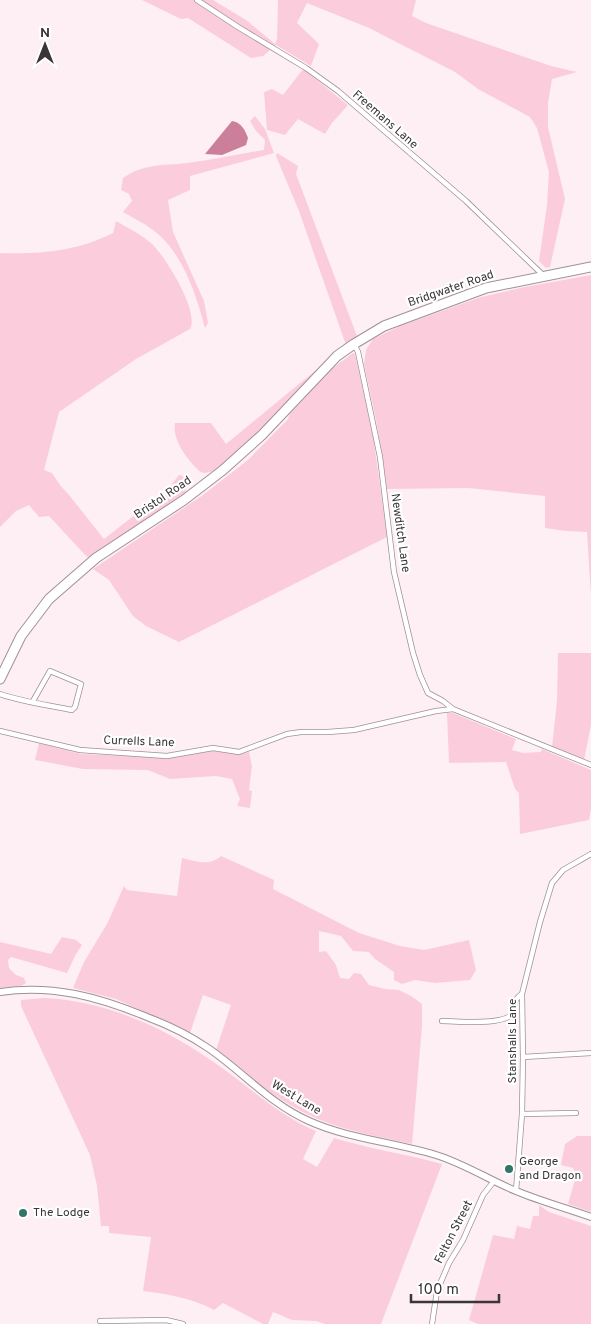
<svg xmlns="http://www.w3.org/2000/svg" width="591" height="1324" font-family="Overpass,sans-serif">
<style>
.green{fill:#fbcddc}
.water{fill:#cc7f9a}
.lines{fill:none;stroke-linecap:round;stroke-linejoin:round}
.street-casing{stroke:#9f9195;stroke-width:6}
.secondary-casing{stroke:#9f9195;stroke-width:8}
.highway-casing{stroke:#9f9195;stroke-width:11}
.street{stroke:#fff;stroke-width:4.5}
.secondary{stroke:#fff;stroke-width:6}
.highway{stroke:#fff;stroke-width:9}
.poi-dot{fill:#317566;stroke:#fff;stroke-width:2}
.labels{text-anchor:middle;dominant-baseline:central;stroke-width:4.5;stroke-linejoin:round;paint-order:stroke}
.street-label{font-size:12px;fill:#3a3537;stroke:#fff}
.poi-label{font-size:12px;fill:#3a3537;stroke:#fff;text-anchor:start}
</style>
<rect width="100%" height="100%" fill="#fdeff3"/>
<path class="green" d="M142,0h71l33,20 29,24 2,-5 1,-39h138l-4,16 14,7 125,43 26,6 -25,7 -4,24v24l17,72 -15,68 -4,1 -7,-7 8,-56 2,-33 -12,-44 -7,-11 -52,-28 -23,-17 -86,-44 -62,-25 -10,20 22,21 -8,22 -35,-21 -13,11 -12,2 -63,-40 -7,1z
M303,69l45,36 -16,18 -7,11 -27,-15 -13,16 -18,-5 -3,-38 8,-3 11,6z
M255,116l10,13 9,24 -84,23v14l-22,10 5,32 31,69 4,22 -3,5c-9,-34 -23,-77 -52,-98 -9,-7 -20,-12 -30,-18l9,-11 -3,-7 -8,-4 2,-12c22,-15 39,-12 64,-15 26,-3 52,-9 77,-13l1,-10 -9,-9 -6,-10z
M277,153l21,13 -2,8 61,162 -11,9 -47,-134 -23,-55z
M116,221c12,7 25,13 36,23 13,12 48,68 38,85l-54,30 -77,53 -15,58 8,3 8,12 9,10 35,44 64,-50 11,-14 4,1c4,6 5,10 2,17l-92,63 -6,1 -38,-41 -10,1 -10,-12 -13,6 -16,16v-274c41,1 75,-1 113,-20z
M591,275v321l-4,-64 -21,-1 -21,-3v-32l-77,-8 -81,1 -11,-69 -12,-56 2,-14 7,-11 27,-13 81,-29 44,-10z
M353,353l2,1 18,81 14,102 -208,105 -33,-16 -13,-10 -24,-36 -16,-11 110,-74 45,-35 40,-41 1,-4 40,-44z
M322,365l-76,79 -25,22 -10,6 -7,1 -5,-2c-12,-12 -27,-31 -24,-48h36l15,21z
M558,653h33v72l-7,35 -32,-13 5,-46z
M447,713h6l63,26 -4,11 11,3 18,-1 1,-3 49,21v39l-2,11 -69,14 -1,-41 -4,-4 -9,-27 -57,1z
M39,743l42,11 76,3 56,-6 28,3 8,-2 3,14 -3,24 3,1 -2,17 -13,-2 3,-7 -8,-20 -16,-3 -46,3 -22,-9 -65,-1 -48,-9z
M221,856l53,24 -1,9 86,44 41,13 24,4 45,-10 7,30 -6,10 -35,3 -20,-3 -13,4 -8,-4v-8l-19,-13 -6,-7 -16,-1 -12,-15 -22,-5v21l7,-1 10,14 4,13 9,1 5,-6 7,1 8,11 16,4 14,1 12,6 11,8v22l-10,118c-27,-6 -55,-11 -81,-20 -44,-15 -80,-45 -115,-74l15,-45 -28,-10 -13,38 -74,-34 -43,-11 11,-26 23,-38 17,-38 3,4 50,6 5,-38c14,3 27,9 39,-2z
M62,937l14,3 6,5 -6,9 -9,19 -56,-16 -3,3 1,8 7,7 8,3 2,5 -5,3 -21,2v-46l51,12z
M44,998c66,3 128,33 181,72 30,22 56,46 91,61l-13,28 14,8 17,-29c36,11 72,16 108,26l-61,160h-56l-9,-3 -24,-1 -19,-8 -5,12h-5l-40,-21 -9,7c-22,-12 -46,-16 -71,-19l8,-54 -42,-4v-7h-8l-4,-40 -7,-31 -69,-149v-6z
M577,1136h14v76l-23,-8 8,-28 -3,-8 -12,-3 4,-21z
M539,1205l10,7 42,14v98h-113l-9,-4 24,-85 21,4 3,-13 13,3 3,-13h6z"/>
<path class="water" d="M232,121c9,1 13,9 16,17l-2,7 -24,10 -17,-1z"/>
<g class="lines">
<g class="street-casing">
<path id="street" d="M197,0l41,27 68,41 32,23 128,110 78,75
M354,344l4,8 22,105 14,115 19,81 7,22 8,18 15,8 10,8
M0,694c23,8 48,11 72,16l3,-3 6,-23 -31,-13 -17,30
M0,731l80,19 87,6 46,-8 26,4 48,-18 14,-2h27l26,-2 82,-19 17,-2 138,56
M442,1021c17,0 61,5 72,-8 0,-8 0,-14 8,-19
M523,1057l68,-4
M522,1114l54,-1
M516,1191l6,-77 1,-57 -1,-63 18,-72 12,-39 11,-13 28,-16
M100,1321l66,-1 17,4
M432,1324l5,-33 12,-28 14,-23 20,-45 11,-14"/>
</g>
<g class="secondary-casing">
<path id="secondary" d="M0,992c52,-8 99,5 147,25 21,8 42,18 61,31 34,23 62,56 101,73 40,18 85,21 127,34 29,9 53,25 80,36 24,10 50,17 75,26"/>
</g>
<g class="highway-casing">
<path id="highway" d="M0,679l21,-43 28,-37 47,-41 88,-58 39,-30 39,-35 75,-79 17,-12 30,-18 102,-38 105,-21"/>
</g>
<use href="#street" class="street"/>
<use href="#secondary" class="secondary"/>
<use href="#highway" class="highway"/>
</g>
<g class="poi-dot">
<circle cx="509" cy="1169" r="5"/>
<circle cx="23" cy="1213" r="5"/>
</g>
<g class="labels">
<g class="street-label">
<text transform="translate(385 120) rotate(41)">Freemans Lane</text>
<text transform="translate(451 289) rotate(-19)">Bridgwater Road</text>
<text transform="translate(163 498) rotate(-34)">Bristol Road</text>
<text transform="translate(400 533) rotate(82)">Newditch Lane</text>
<text transform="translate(139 742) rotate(2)">Currells Lane</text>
<text transform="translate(513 1041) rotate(-90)">Stanshalls Lane</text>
<text transform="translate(296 1098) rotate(31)">West Lane</text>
<text transform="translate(454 1232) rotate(-63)">Felton Street</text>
</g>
<g class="poi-label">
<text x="519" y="1162">George<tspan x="519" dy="14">and Dragon</tspan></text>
<text x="33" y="1213">The Lodge</text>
</g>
</g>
<g transform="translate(45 45)" stroke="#ffffff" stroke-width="4" paint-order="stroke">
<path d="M0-4L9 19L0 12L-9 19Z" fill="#3a3537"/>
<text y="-8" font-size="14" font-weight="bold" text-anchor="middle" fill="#3a3537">N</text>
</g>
<path d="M411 1294v8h88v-8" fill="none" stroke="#3a3537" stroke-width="2.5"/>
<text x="418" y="1294" font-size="15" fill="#3a3537" stroke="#ffffff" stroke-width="4" paint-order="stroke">100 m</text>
</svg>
